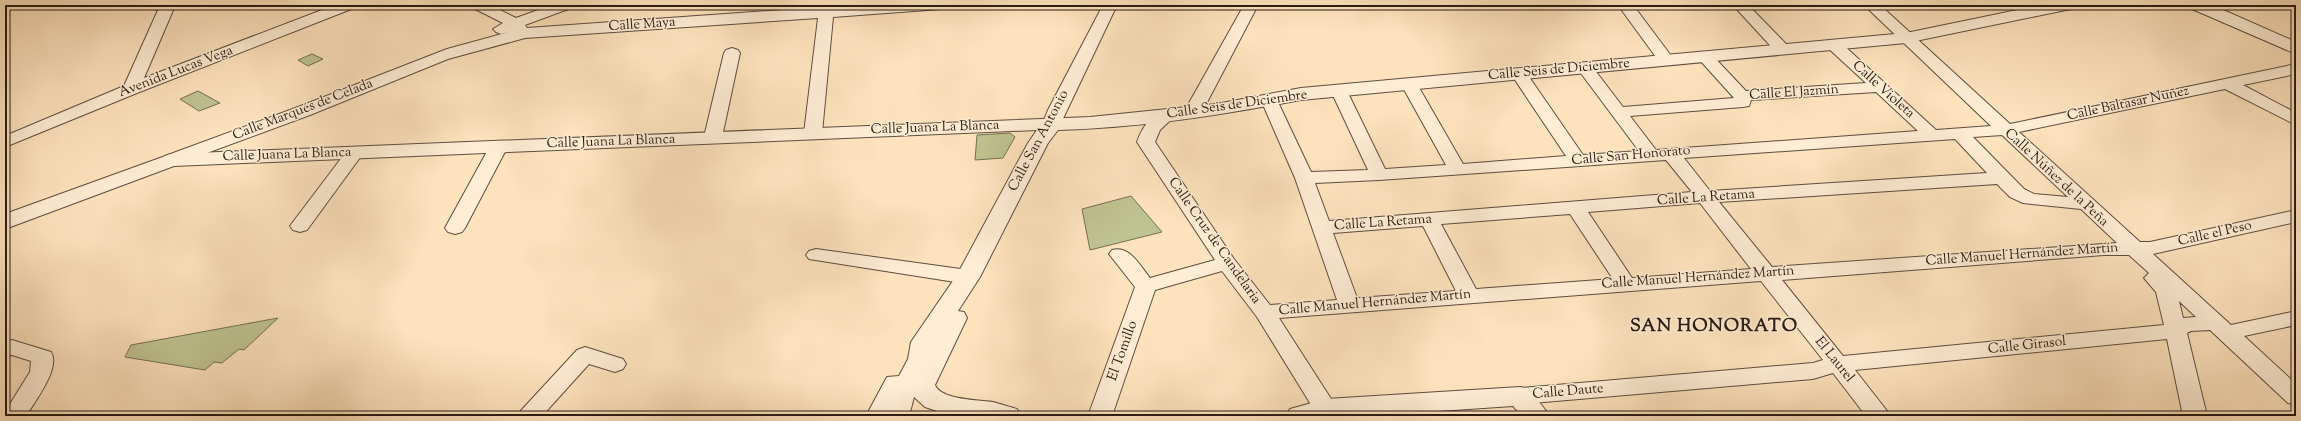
<svg xmlns="http://www.w3.org/2000/svg" width="2301" height="421" font-family="'Sorts Mill Goudy',serif">
<style>
.green{fill:#bfc391;stroke:#746f52}
.lines{fill:none;stroke-linecap:round;stroke-linejoin:round}
.minor-casing{stroke:#5d4d3e;stroke-width:2}
.tertiary-casing{stroke:#5d4d3e;stroke-width:2}
.minor{fill:#feecd4;fill-rule:evenodd}
.tertiary{fill:#feecd4;fill-rule:evenodd}
.labels{text-anchor:middle;dominant-baseline:central;stroke-width:3;stroke-linejoin:round;paint-order:stroke}
.street-label{font-size:14px;fill:#281b13;stroke:#feecd4}
.district-label{font-size:18px;font-weight:bold;letter-spacing:1px;fill:#281b13;stroke:#feecd4}
</style>
<rect width="100%" height="100%" fill="#fde2bd"/>
<filter id="stains"><feTurbulence type="fractalNoise" baseFrequency=".005" numOctaves="4"/><feColorMatrix values="0 0 0 0 .2 0 0 0 0 .09 0 0 0 0 .02 0 0 0 .5 -.17"/></filter>
<radialGradient id="worn" r=".72"><stop offset=".6" stop-color="#630" stop-opacity="0"/><stop offset="1" stop-color="#630" stop-opacity=".3"/></radialGradient>
<path class="green" d="M312,54l11,5 -15,7 -10,-6z
M198,91l22,12 -21,8 -19,-12z
M1010,133l5,4 -12,21 -28,2 2,-25z
M1131,196l31,36 -72,18 -8,-41z
M278,318l-34,32 -5,-1 -17,14 -8,-1 -9,8 -80,-13 6,-12z"/>
<g class="lines">
<g class="minor-casing">
<path id="minor" d="M149,5h23l2,3 -30,70 191,-73h21l-2,3 -217,85 -132,54v-11l119,-50 34,-76 -7,-2z
M471,5h19l26,13 36,-13h21l-2,3 -46,17 2,3 299,-21 122,-2 -7,4 -108,8 -11,116 -3,4h-12l-3,-4 14,-115 -293,20 -77,21 -138,56 -133,49h-12l-3,-4 3,-4 133,-49 149,-58 66,-18 -12,3 -5,-2 -3,-3 10,-6 -30,-15z
M1103,5h14l-57,120 -3,4h-12l-3,-4 6,-15z
M1244,5h14l-56,107 -3,4h-12l-3,-4z
M1618,5h15l42,56 -2,3h-12z
M1733,5h15l41,42 2,3 -2,3h-12z
M1864,5h16l130,119 286,-60v10l-53,11 53,28v12l-71,-36 -206,43 121,110h10l146,-32v12l-143,32 78,71 65,-14v14l-52,11 52,48v21l-8,-2 -78,-73 -19,1 -4,2 20,83h-24l-16,-77 -312,31 36,46h-25l-33,-43 -20,6 -293,25 -8,-2 -3,-6 3,-6 8,-2 293,-25 10,-3 -62,-79 -482,37 63,98h-24l-61,-99 -35,-46 -67,19 -43,126h-24l47,-129 -26,-33 3,-4c18,-5 28,16 38,28l65,-18 -78,-118c5,-15 18,-35 36,-31l3,4 -16,15 -5,12 79,117 36,46 67,-5 -42,-122 -34,-78 2,-4h12l2,4 34,72 57,-2 -37,-79 2,-4h12l2,4 38,78 61,-4 -45,-81 2,-4h12l2,4 46,80 103,-8 -55,-82 2,-3h12l58,84 56,-4 -62,-83 2,-3h12l32,42 111,-9 -37,-41 2,-3h12l35,37 120,-8 -38,-35 -2,-3 2,-3h12l96,88 55,-4zM1876,92l42,39 -262,19 -26,-34 113,-9 6,-1 2,-6zM2002,135l66,62 -34,-3 -10,-5 -51,-52zM1955,139l32,34 -277,18 -26,-33zM1666,160l26,32 -363,29 -14,-38 64,-3zM1997,184l13,13 13,6 58,6 36,34 -345,24 -53,-65zM1700,203l51,66 -119,9 -44,-66zM1570,214l43,65 -137,10 -35,-65zM1423,226l33,65 -99,7 -24,-65zM2104,255h25l20,18 -5,5 12,14 8,33 -321,31 -61,-76zM2179,301l17,16 -13,1z
M732,48l6,2 2,3 -18,84 -3,4h-12l-3,-4 20,-84 2,-3z
M499,141l6,1 3,4 -43,82 -3,4 -7,2 -7,-2 -3,-4 45,-82 3,-4z
M355,147l6,1 3,4 -57,78 -7,2 -7,-2 -3,-4 3,-4 56,-74z
M816,249l152,21 7,2 3,5 -3,5 -7,2 -159,-25 -3,-4 3,-4z
M12,340l39,12c10,16 -16,49 -25,64h-21v-8l5,-4 20,-32 1,-11 -19,-6 -7,1v-14z
M585,347l38,12 3,5 -3,5 -8,3 -26,-8 -47,52h-26l61,-66z"/>
</g>
<g class="tertiary-casing">
<path id="tertiary" d="M2041,5h34l-3,4 -6,1 -160,33 -605,57c-80,15 -161,28 -243,30l-10,13 -68,134 -22,34 6,1 3,6 -32,67c6,15 44,15 58,17 8,2 16,5 24,7l4,7h-76l-2,-3 -18,-6 -11,-10 -5,19h-43l21,-39 12,-1 9,-17 3,-17 46,-67 71,-132 9,-13 -863,36 -169,63v-15l166,-60 919,-37 126,-13 85,-16 605,-55z
M2189,5h23l84,37v12l-104,-45z
M1520,387l9,2 21,27h-28l-9,-10 -148,10h-79l4,-7 36,-10z"/>
</g>
<use href="#minor" class="minor"/>
<use href="#tertiary" class="tertiary"/>
</g>
<g class="labels">
<g class="street-label">
<text transform="translate(642 25) rotate(-4)">Calle Maya</text>
<text transform="translate(1559 70) rotate(-5)">Calle Seis de Diciembre</text>
<text transform="translate(176 72) rotate(-21)">Avenida Lucas Vega</text>
<text transform="translate(1883 90) rotate(42)">Calle Violeta</text>
<text transform="translate(1794 93) rotate(-4)">Calle El Jazmín</text>
<text transform="translate(2128 104) rotate(-12)">Calle Baltasar Nuñez</text>
<text transform="translate(1237 105) rotate(-8)">Calle Seis de Diciembre</text>
<text transform="translate(303 110) rotate(-21)">Calle Marqués de Celada</text>
<text transform="translate(935 128) rotate(-2)">Calle Juana La Blanca</text>
<text transform="translate(1039 141) rotate(-62)">Calle San Antonio</text>
<text transform="translate(611 142) rotate(-2)">Calle Juana La Blanca</text>
<text transform="translate(287 155) rotate(-2)">Calle Juana La Blanca</text>
<text transform="translate(1631 156) rotate(-5)">Calle San Honorato</text>
<text transform="translate(2056 178) rotate(43)">Calle Núñez de la Peña</text>
<text transform="translate(1706 198) rotate(-4)">Calle La Retama</text>
<text transform="translate(1383 223) rotate(-4)">Calle La Retama</text>
<text transform="translate(2215 234) rotate(-13)">Calle el Peso</text>
<text transform="translate(1214 241) rotate(55)">Calle Cruz de Candelaria</text>
<text transform="translate(2022 255) rotate(-4)">Calle Manuel Hernández Martín</text>
<text transform="translate(1698 278) rotate(-4)">Calle Manuel Hernández Martín</text>
<text transform="translate(1375 303) rotate(-5)">Calle Manuel Hernández Martín</text>
<text transform="translate(2027 346) rotate(-6)">Calle Girasol</text>
<text transform="translate(1123 351) rotate(-70)">El Tomillo</text>
<text transform="translate(1834 360) rotate(51)">El Laurel</text>
<text transform="translate(1568 392) rotate(-5)">Calle Daute</text>
</g>
<g class="district-label">
<text x="1714" y="327">SAN HONORATO</text>
</g>
</g>
<rect width="2301" height="421" fill="none" stroke="#fde2bd" stroke-width="20"/>
<rect x="6" y="6" width="2289" height="409" fill="none" stroke="#281b13" stroke-width="2"/>
<rect x="10" y="10" width="2281" height="401" fill="none" stroke="#281b13"/>
<rect width="100%" height="100%" filter="url(#stains)"/>
<rect width="100%" height="100%" fill="url(#worn)"/>
</svg>
